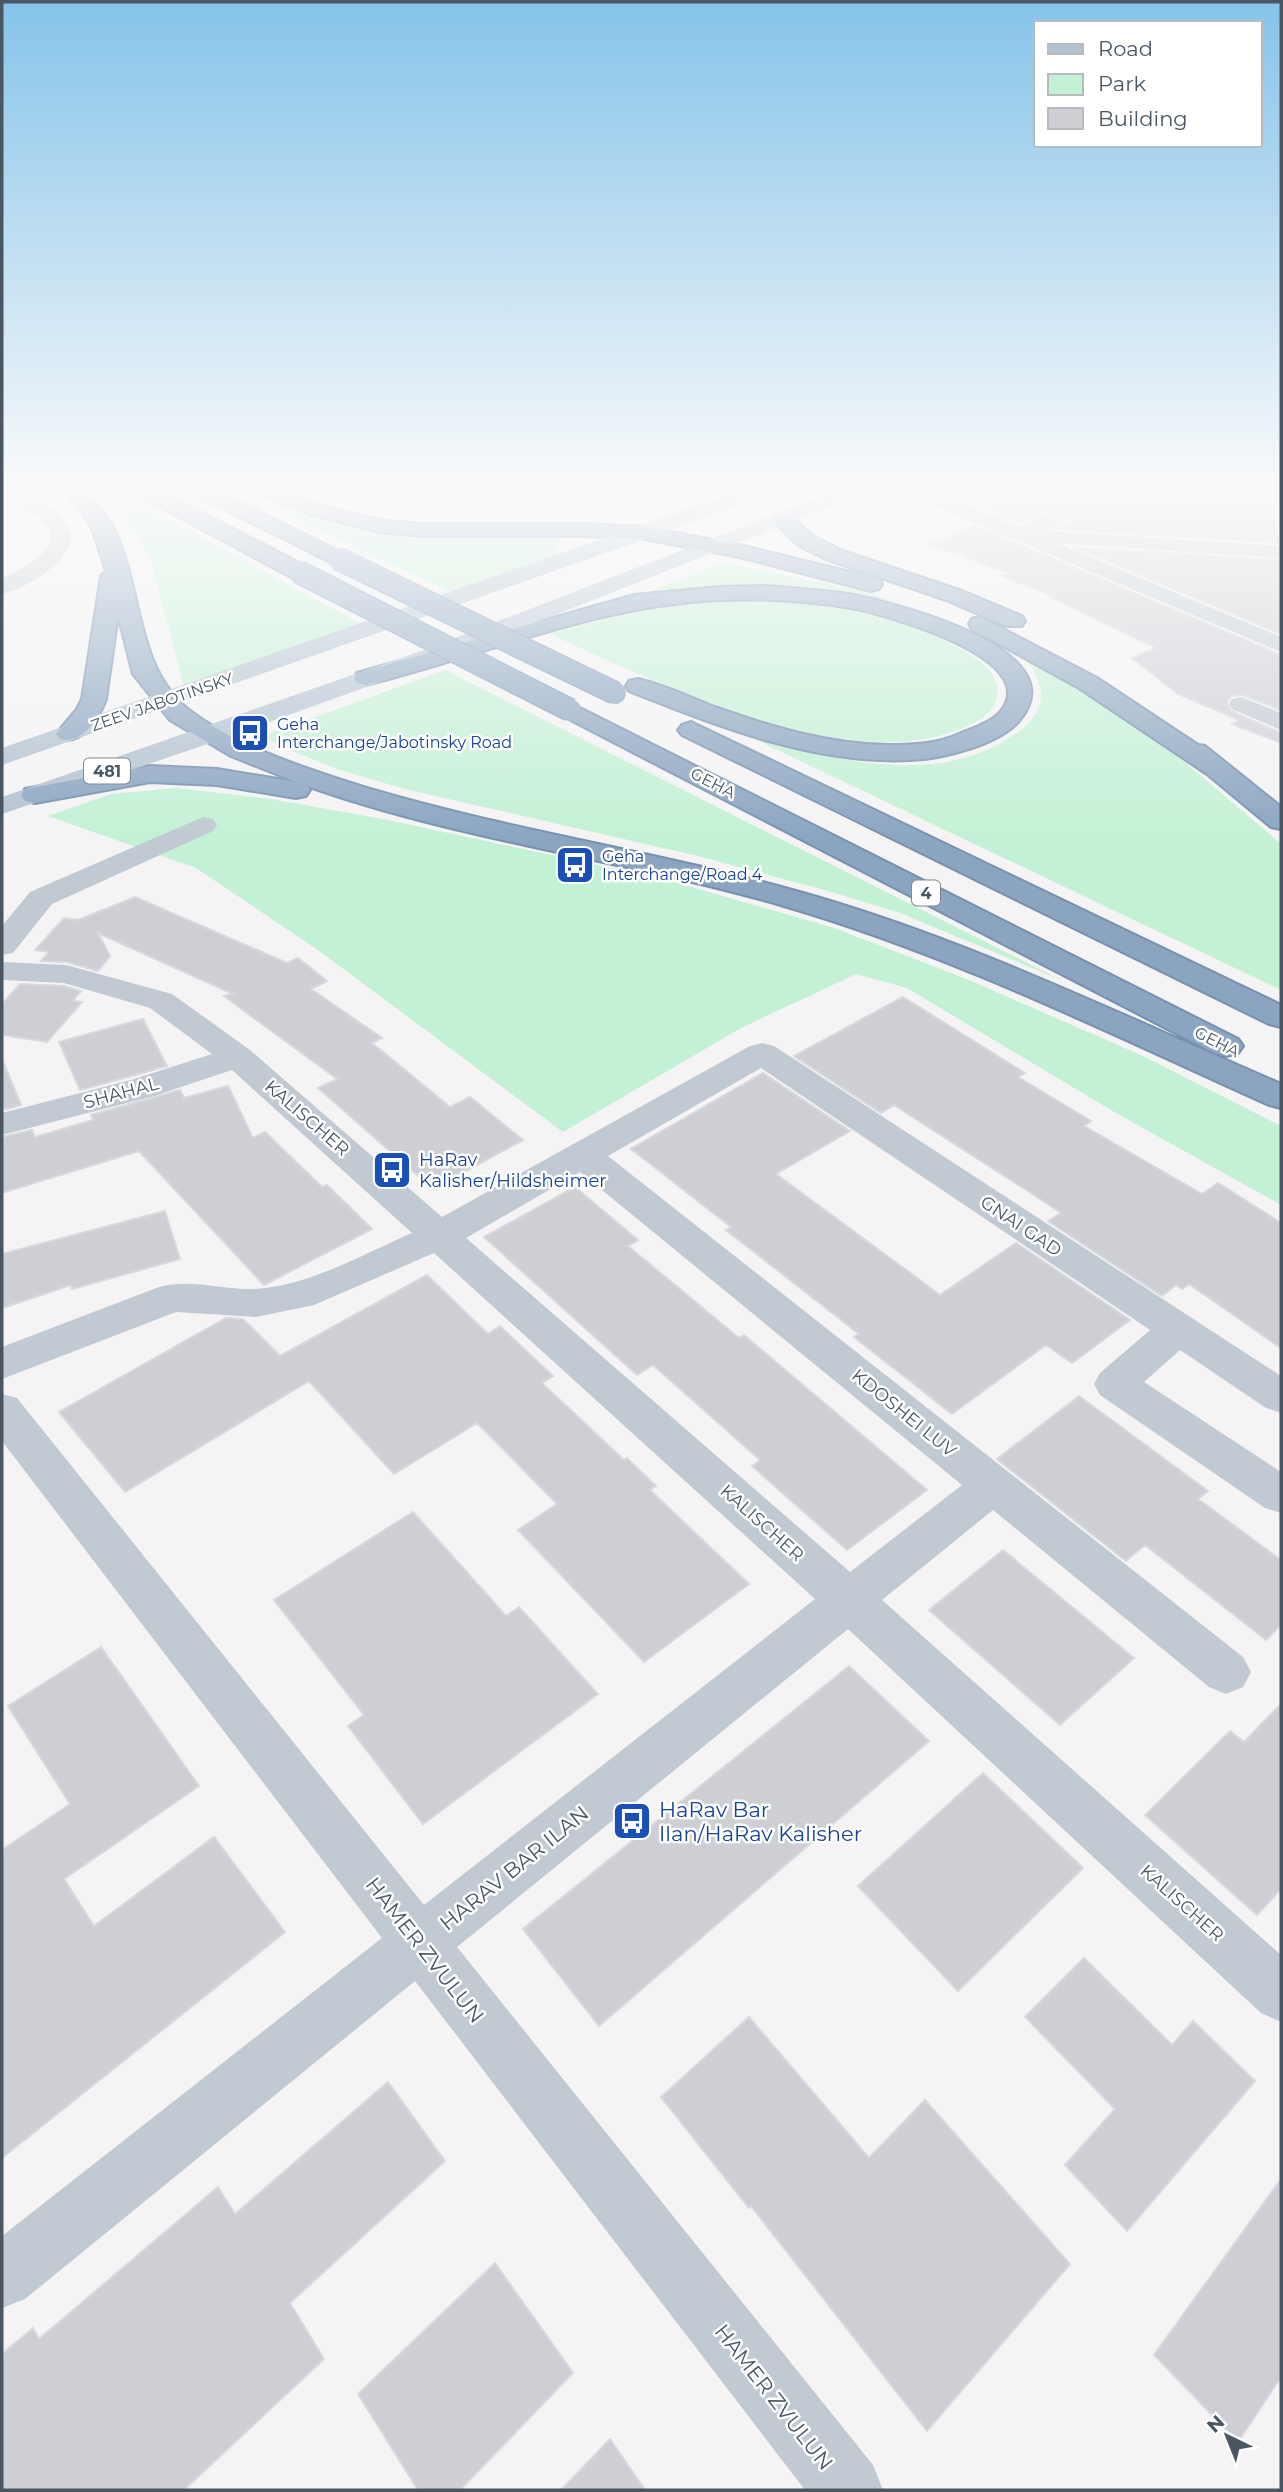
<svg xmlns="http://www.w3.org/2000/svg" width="1283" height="2492" font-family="Montserrat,sans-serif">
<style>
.green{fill:#c3f1d5}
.building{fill:#cdcfd5;stroke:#d7d9de;stroke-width:2}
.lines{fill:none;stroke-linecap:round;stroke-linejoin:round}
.highway-casing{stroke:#7690ad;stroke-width:4}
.minor{fill:#c1cad2;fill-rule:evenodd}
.major{fill:#b3c2d1;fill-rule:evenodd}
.highway{fill:#8ba5c1;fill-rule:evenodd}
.highway-bridge-casing{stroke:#7690ad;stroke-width:24;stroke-linecap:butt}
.highway-bridge{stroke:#8ba5c1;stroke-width:22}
.labels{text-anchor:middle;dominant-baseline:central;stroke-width:5;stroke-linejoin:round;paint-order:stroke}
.far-street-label{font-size:16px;fill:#4a5661;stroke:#fff}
.far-transit-label{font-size:16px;fill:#164399;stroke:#fff;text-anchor:start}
.shield{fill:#fff;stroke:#808990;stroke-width:2}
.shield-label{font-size:16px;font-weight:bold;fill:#4a5661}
.street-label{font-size:18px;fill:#4a5661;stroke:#fff}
.transit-label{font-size:18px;fill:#164399;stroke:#fff;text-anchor:start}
.near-transit-label{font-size:21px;fill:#164399;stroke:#fff;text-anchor:start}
.near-street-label{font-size:21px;fill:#4a5661;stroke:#fff}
</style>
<rect width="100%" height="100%" fill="#f5f3f3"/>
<path class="green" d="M97,491h19l243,132 -175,63 -34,-127 -19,-32z
M238,493c43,14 85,31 129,38 63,10 131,5 194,4l-9,24 -101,33z
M723,563l144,29 81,30c-111,-30 -201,-46 -315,-24z
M745,600c76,3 152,13 219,51 19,11 41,27 31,52 -7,16 -28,24 -43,29 -115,40 -296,-50 -402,-98 67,-18 125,-33 195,-34z
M1027,659l74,41 73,53 107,91v146l-527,-251c85,21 192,51 268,-10 28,-23 21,-44 5,-70z
M445,670l616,310 -161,-67 -72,-22 -130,-35 -293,-67 -65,-19 -55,-22 -22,-12z
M176,788l95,11 117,21 279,60 167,48 130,50 179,78 138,70v79l-165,-92 -209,-125 -51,-14 -115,54 -178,104 -245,-182 -122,-82 -148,-52 63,-22z"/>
<path class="building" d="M957,491h137l-74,33 -24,-10 5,-2 -45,-14z
M1129,491h141l9,52 -223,-14 68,-32z
M976,526l305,129v55l-39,-15 -11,1 -4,7 4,8 50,22v10l-49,-19 7,-4 -61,-26 -46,-36 24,-10 -104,-50 4,-1 -55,-21 8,-3 -79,-29z
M1073,547l208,13v74z
M135,897l152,66 11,-5 29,23 -16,8 71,49 -10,5 78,64 20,-10 53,43 -90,49 -115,-101 19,-9 -113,-83 9,-2 -135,-61 12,23 -12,15 -31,-9 -26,-1 8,-9 -14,-2 29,-32 14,2z
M20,984l44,2 17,5 -8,10 9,1 -35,40 -45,-7v-31z
M903,997l122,76 -7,4 73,44 -7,5 118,68 16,-11 63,40v125l-92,-64 -7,5 -6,-4 -14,11 -114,-75 13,-8 -27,-18 -140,-90 -13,8 -87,-57z
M143,1019l24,47 -87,24 -21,-48z
M2,1059l19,46 -19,5z
M763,1073l87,58 -74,43 164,121 76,-52 114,77 -58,43 -26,-18 -94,69 -98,-77 5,-3 -133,-104 5,-3 -100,-78z
M228,1086l25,52 12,-6 57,55 5,-2 45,44 -108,56 -125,-134 -137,42v-56l30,-7 3,7 58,-17 -2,-5 89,-25 4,8z
M575,1187l63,53 -10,6 111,92 5,-3 183,155 -80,60 -95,-84 8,-6 -107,-95 -16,10 -153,-138z
M165,1211l15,48 -108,30 -1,-4 -69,23v-54z
M427,1275l61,59 12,-8 53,50 -11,7 82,77 3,-2 29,28 -6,4 99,94 -105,78 -126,-132 39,-26 -80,-81 -83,51 -85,-93 -184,111 -66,-80 167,-94 17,1 37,37z
M1079,1396l129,95 -10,8 83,61v65l-15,15 -121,-95 -19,16 -129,-102z
M413,1512l93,104 13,-9 79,87 -175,130 -75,-98 16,-11 -90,-115z
M1003,1550l131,108 -74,67 -131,-115z
M101,1647l98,139 -135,93 30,47 120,-89 71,95 -283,226v-308l68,-46 -62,-98z
M849,1666l80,75 -330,285 -76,-97z
M1281,1704v185l-24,26 -112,-100 85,-84 14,11z
M983,1773l100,95 -125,123 -100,-105z
M1084,1958l88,87 21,-24 62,60 -128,150 -62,-66 50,-56 -90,-92z
M749,2017l120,141 56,-58 145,164 -143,167 -176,-225 -2,2 -88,-111z
M388,2082l57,79 -155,142 34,56 -140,131h-182v-136l31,-26 6,11 179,-152 17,27z
M1281,2179v198l-43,65 -84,-87z
M495,2263l78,110 -113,117h-42l-60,-96z
M610,2439l35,51h-84z"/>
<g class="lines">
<g class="highway-casing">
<path id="highway" d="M65,491h20c9,11 20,21 26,33 33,59 22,142 78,186 48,37 123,61 181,79 142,42 290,63 433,104 166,47 320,123 478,191v24l-12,-3c-160,-72 -317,-150 -485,-199 -157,-46 -322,-65 -477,-120l3,4 -4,6 -10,2 -79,-13 -67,-3 -115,21 -10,-2 -4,-6 4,-6 125,-23 67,3 79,13 -65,-26 -61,-36 -37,-46 -15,-59 -12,84c-7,19 -23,46 -46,40l-4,-5 21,-25 5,-10 19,-123 5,-5 -15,-46z
M135,491h25l147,76 3,5 -3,5h-16l-153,-82z
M193,491h25l128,64 4,4 -4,4h-14l-136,-68z
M258,491h27l41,16 53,13 43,4h163l59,3 95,18 140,34 3,5 -3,5 -8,2 -132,-34 -95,-18 -59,-3h-163l-43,-4 -67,-17 -51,-20z
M783,514l7,2 23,20 27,14 122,41 60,25 3,5 -3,5h-16l-60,-26 -120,-41 -28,-14 -25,-25 3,-4z
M764,586c30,2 60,4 90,9 43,9 226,55 165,126 -21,24 -77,38 -108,39 -97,5 -193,-34 -282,-69l-3,-5 3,-5 9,-2c26,6 51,18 77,28 56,20 114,37 174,38 23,0 48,-1 70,-11 14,-6 32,-11 42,-23 43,-53 -120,-98 -151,-103 -43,-7 -87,-10 -130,-8 -122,5 -237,56 -354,85l-9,-2 -3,-5 3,-5 277,-78 86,-8z
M980,617l117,61 101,67 7,1 76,61v22l-10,-2 -64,-53 -128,-86 -107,-59 -3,-5 3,-5z
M570,703l668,336 5,7 -5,7 -12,3 -12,-3 -653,-338 -3,-5 3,-5z
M691,722l590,283v22l-12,-3 -587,-289 -4,-5 4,-5z"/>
</g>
<path class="minor" d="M2,491c7,0 16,-1 22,1 20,7 41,24 48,44 -6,29 -43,51 -70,58v-15c16,-9 61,-28 46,-52 -10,-15 -32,-23 -46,-32z
M919,491h14l87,36 80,-36h26l-3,4 -77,36 235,15v12l-224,-15 224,94v15l-362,-153 -3,-4z
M1241,697l40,16v17l-49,-21 -3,-5 3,-5z
M203,817l10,2 4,6 -4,6 -161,73 -39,49 -11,2v-29l28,-34z
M2,962l64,3 106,29 78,56 192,167 308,-171 12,-3 12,3 507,330v37l-15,-5 -86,-58 -36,32 137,90v41l-16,-5 -165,-113 -6,-11 6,-11 50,-43 -389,-262 -153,88 635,501 8,15 -8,15 -17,7 -17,-7 -216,-177 -111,90 399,355v67l-20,-9 -413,-384 -391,318 416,518 10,25h-78l-390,-509 -390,318 -23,9v-72l380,-298 -380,-497v-47l15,4 407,507 391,-306 -381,-346 -120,52 -58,12 -80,-5 -174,67v-32l157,-60c31,-9 64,3 96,2 54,-3 108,-35 157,-56l-180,-163 -78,26 -152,39v-22l129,-33 81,-26 -62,-46 -86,-25 -62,-3zM580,1172l382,313 -112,87 -384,-334z"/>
<path class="major" d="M739,491h28l-3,4 -113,42 -649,228v-17z
M835,491h27l-3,4 -421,166 -213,77 -223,76v-17l419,-146z"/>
<use href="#highway" class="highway"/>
<g class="highway-bridge-casing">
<path id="highway-bridge" d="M339,559l276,134
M299,572l271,138"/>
</g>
<use href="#highway-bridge" class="highway-bridge"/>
</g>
<linearGradient id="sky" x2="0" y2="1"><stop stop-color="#85c3ea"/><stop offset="0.58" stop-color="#fafafa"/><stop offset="1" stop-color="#fafafa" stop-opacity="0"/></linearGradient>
<rect width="1283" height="840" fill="url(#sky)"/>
<defs>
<g id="bus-square" transform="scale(2.0125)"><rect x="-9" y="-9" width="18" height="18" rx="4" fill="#1a4fb4" stroke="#fff"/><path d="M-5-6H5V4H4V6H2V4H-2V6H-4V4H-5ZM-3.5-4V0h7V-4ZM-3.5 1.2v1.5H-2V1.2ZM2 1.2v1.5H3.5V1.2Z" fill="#fff"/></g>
</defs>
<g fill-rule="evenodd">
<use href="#bus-square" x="250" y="733"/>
<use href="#bus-square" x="575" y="865"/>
<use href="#bus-square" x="392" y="1170"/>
<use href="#bus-square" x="632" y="1821"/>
</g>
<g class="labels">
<g class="far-street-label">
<text transform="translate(162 702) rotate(-19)">ZEEV JABOTINSKY</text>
<text transform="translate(713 783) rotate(27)">GEHA</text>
<text transform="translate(1217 1042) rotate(27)">GEHA</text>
</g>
<g class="far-transit-label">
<text x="277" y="724">Geha<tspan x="277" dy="18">Interchange/Jabotinsky Road</tspan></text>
<text x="602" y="856">Geha<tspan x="602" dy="18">Interchange/Road 4</tspan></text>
</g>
<g class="shield">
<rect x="84" y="758.5" width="46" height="25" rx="5"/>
<rect x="912" y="880.5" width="28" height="25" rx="5"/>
</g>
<g class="shield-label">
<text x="107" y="771">481</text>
<text x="926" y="893">4</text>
</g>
<g class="street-label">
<text transform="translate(121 1093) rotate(-15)">SHAHAL</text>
<text transform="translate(307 1118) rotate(41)">KALISCHER</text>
<text transform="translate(1021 1226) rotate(34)">GNAI GAD</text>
<text transform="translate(904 1413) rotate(39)">KDOSHEI LUV</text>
<text transform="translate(762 1523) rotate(42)">KALISCHER</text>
<text transform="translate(1182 1903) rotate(42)">KALISCHER</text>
</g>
<g class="transit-label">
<text x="419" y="1160">HaRav<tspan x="419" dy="21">Kalisher/Hildsheimer</tspan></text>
</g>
<g class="near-transit-label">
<text x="659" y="1809">HaRav Bar<tspan x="659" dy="24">Ilan/HaRav Kalisher</tspan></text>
</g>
<g class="near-street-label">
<text transform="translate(514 1868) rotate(-39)">HARAV BAR ILAN</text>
<text transform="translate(425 1950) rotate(52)">HAMER ZVULUN</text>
<text transform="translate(774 2397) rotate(52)">HAMER ZVULUN</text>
</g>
</g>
<rect width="1283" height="2492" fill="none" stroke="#4a5661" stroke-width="7"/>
<rect x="1034" y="21" width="228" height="126" fill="#ffffff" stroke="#b7bbc0" stroke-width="2"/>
<rect x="1048" y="44" width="35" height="10" fill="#b3c2d1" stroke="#b7bbc0" stroke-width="2"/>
<text x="1098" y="56" font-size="21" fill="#4a5661">Road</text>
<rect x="1048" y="74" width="35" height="21" fill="#c3f1d5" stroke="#b7bbc0" stroke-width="2"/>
<text x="1098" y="91" font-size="21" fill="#4a5661">Park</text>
<rect x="1048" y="108" width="35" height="21" fill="#cdcfd5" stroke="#b7bbc0" stroke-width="2"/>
<text x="1098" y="126" font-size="21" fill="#4a5661">Building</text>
<g transform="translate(1227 2436) rotate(317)" stroke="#ffffff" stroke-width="5" paint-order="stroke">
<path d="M0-5L12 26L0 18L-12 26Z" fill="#4a5661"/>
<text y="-10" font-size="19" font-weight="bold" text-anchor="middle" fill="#4a5661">N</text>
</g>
</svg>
